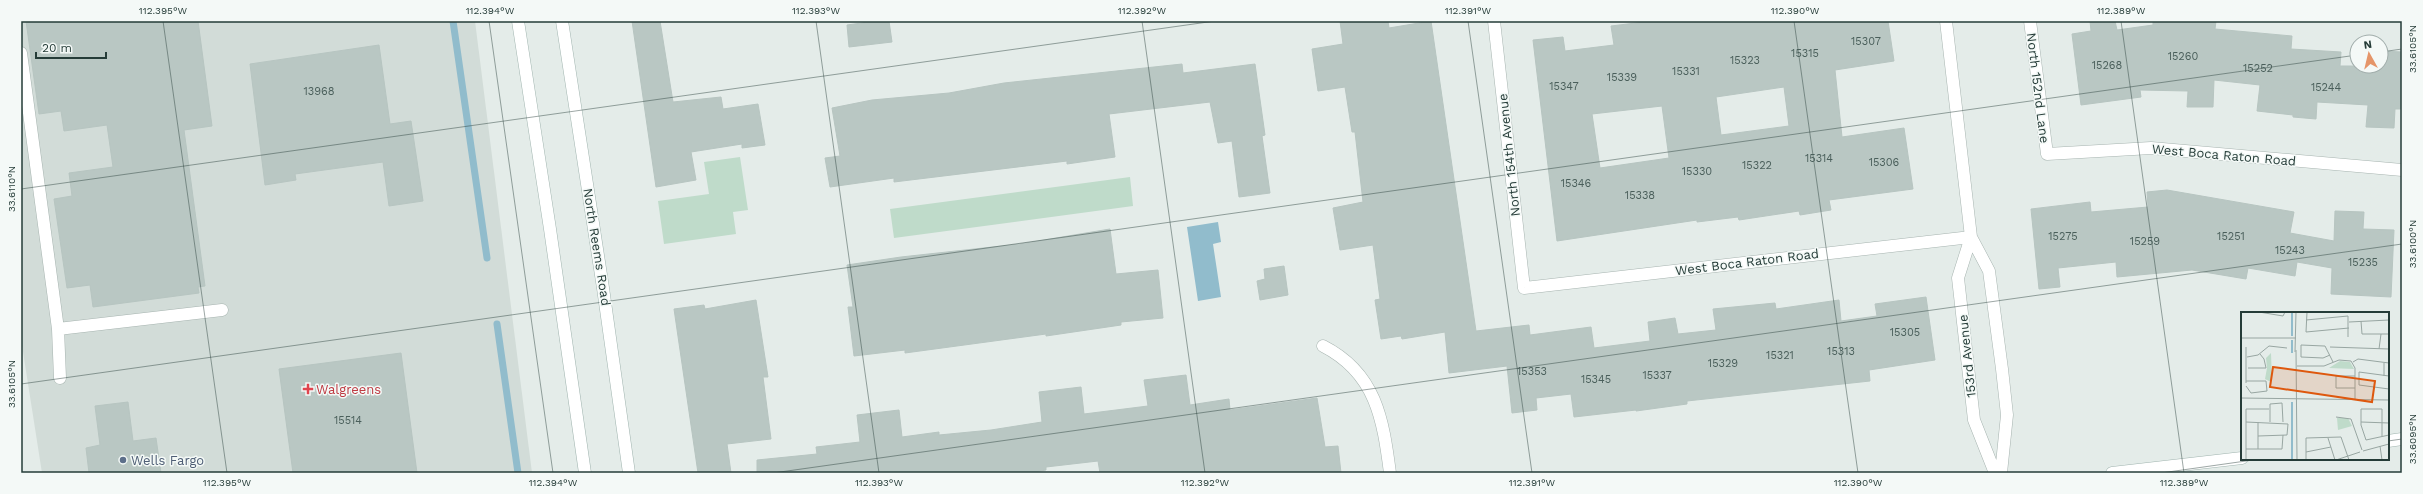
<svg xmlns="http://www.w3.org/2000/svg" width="2423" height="494" font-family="'Work Sans',sans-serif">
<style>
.built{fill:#d2dcd8}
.green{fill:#bfdbca}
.water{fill:#91bccc}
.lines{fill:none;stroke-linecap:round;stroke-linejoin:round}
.stream{stroke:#91bccc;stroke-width:7}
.building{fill:#b9c7c3;stroke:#b7c5c1;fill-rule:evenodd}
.lane-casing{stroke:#a7b4b0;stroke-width:13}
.street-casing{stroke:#a7b4b0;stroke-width:13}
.secondary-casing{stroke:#a0b4af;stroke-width:13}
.lane{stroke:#fff;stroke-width:12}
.street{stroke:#fff;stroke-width:12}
.secondary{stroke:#fff;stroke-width:12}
.ticks{fill:none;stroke:#253c38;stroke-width:1;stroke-opacity:0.45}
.health-dot{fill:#e0444e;stroke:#f4f9f7;stroke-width:1.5}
.service-dot{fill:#5c6f8a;stroke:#f4f9f7;stroke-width:1.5}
.labels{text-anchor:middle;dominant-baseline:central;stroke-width:3;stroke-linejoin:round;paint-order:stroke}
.number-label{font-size:11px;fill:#4a5f5b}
.street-label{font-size:13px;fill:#253c38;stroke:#f4f9f7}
.health-label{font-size:13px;fill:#be3a42;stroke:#f4f9f7;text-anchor:start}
.service-label{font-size:13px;fill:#4e5e75;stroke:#f4f9f7;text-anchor:start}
.inset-river{fill:none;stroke:#91bccc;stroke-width:2}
.inset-road{fill:none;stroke:#98a6a2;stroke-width:1}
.view{fill:#de580e;fill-opacity:0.15;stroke:#de580e;stroke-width:2}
.inset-edge{fill:none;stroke:#253c38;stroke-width:2}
.neatline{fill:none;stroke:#253c38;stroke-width:1.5}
.ticks-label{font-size:10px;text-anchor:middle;fill:#253c38}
</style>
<rect width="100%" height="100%" fill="#e4ece9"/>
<path class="built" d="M21,21h454l57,452h-490l-21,-134z"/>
<path class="green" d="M740,157l8,53 -15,2 3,22 -72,10 -6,-43 51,-7 -5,-32z
M1130,177l3,29 -239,32 -4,-29z"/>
<path class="water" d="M1218,222l3,20 -8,2 8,53 -23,4 -11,-74z"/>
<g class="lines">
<path class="stream" d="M453,21l34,237
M497,324l21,149"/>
</g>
<path class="building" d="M26,21h172l14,105 -28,4 21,156 -7,1 1,6 -106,14 -3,-22 -23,3 -13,-89 18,-3 -3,-23 44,-6 -6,-42 -43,6 -3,-20 -22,3z
M632,21h28l13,81 48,-5 2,12 35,-5 7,41 -23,3v-4l-51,8 5,28 -40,7z
M876,21h13l3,21 -43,5 -2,-22z
M1340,21h48l1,7 42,-7 45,310 53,-6 1,10 61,-8 3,21 56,-7 -2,-19 27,-4 3,16 38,-4 -3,-21 62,-6 1,6 63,-9 2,21 36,-5 -2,-12 51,-7 9,63 -66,10 1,11 -183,20v3l-51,7v-1l-62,7 -3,-23 -35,4 1,12 -25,3 -5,-47 -58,7 -4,-41 -43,7 -1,-3 -20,3 -6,-39 5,-1 -7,-54 -33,5 -7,-42 30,-6 -8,-70h-3l-7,-45 -27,4 -6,-42 31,-5z
M1652,21h236l6,40 -59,9 7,67 62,-9 9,61 -84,11 2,10 -31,5 -1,-4 -60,9 -1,-3 -41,5v-2l-140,21 -24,-201 30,-3 2,14 49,-6 -3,-19zM1784,87l5,39 -68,9 -5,-38zM1662,106l7,52 -69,10 -8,-54z
M2090,21h25l2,9 36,-5v-4h63l-1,8 77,7 -1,13 50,3 -1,14h41v-15l21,1v57h-7l-1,19 -28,-1 2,-22 -51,-3 -1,17 -23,-2v-2l-36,-4 3,-26 -46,-5 -1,27h-26l1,-16 -48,-1 1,7 -60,8 -9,-71 19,-3z
M379,45l11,79 21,-3 12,80 -34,5 -6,-44 -88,12 1,6 -31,5 -15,-121z
M1182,64l1,9 72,-9 10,71 -3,1 8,57 -31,4 -7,-56 -14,2 -8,-41 -101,12 6,43 -48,7v-3l-173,21v-4l-64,9 -5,-29 15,-2 -8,-48 40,-8 77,-7 55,-10z
M2167,190l127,22 -4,21 44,8 1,-30 29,1 -1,17 31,1 -3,67 -60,-3 1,-26 -35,-6 -2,14 -47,-8 -2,11 -54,-9 -75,7 -1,-15 -58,6 2,19 -21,2 -8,-80 59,-7 1,10 57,-5 -1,-15z
M1110,229l6,45 42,-4 5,48 -42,4v3l-75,11v-2l-141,19v-3l-51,6 -6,-49h5l-6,-42 54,-8 119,-13z
M1284,266l4,29 -28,5 -3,-19 8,-2 -1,-10z
M756,300l12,77h-5l8,62 -44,5 4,29h-33l-24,-164 30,-4 1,4z
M401,353l16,120h-124l-14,-104z
M1186,375l4,30 39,-6 1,11 87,-12 8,49 13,-1 3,27h-241l-2,-12 -52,6v3l-17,3h-272v-13l60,-6 -1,-7 44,-5 -3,-27 42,-5 3,27 37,-5v3l52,-5 51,-8 -3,-30 42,-5 3,27 64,-8 -4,-26z
M128,402l5,39 23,-3 5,35h-72l-3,-25 14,-3 -5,-39z"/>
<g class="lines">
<g class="lane-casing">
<path id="lane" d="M21,53l37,276 164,-19
M58,329l2,49
M1323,346c53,27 60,73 67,127"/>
</g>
<g class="street-casing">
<path id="street" d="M1494,21l30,267 447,-51
M1946,21l25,216 18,34 13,98 5,46 -6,58
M2030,21l17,133 104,-6 251,22
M1971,237l-13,41 16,142 21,53"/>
</g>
<g class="secondary-casing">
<path id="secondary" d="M518,21l32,208 35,244
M562,21l41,267 26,185
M2388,441l14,-2
M2112,473l130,-15"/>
</g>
<use href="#lane" class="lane"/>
<use href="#street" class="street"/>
<use href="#secondary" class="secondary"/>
</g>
<path class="ticks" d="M163,21l64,452M489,21l64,452M816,21l63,452M1142,21l63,452M1468,21l64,452M1794,21l64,452M2121,21l63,452M2381,52l21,-3M21,189l1194,-168M21,384l2336,-329M2388,441l14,-2M773,473l1629,-229M2161,473l99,-14"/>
<path class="health-dot" d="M306 383h4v4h4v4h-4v4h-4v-4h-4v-4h4z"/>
<circle class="service-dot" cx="123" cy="460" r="4"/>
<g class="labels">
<g class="number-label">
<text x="1866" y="41">15307</text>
<text x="1805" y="53">15315</text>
<text x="2183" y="56">15260</text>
<text x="1745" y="60">15323</text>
<text x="2107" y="65">15268</text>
<text x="2258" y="68">15252</text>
<text x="1686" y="71">15331</text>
<text x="1622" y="77">15339</text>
<text x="1564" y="86">15347</text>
<text x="2326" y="87">15244</text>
<text x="319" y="91">13968</text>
<text x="1819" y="158">15314</text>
<text x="1884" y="162">15306</text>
<text x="1757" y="165">15322</text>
<text x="1697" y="171">15330</text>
<text x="1576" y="183">15346</text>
<text x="1640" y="195">15338</text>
<text x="2063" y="236">15275</text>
<text x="2231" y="236">15251</text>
<text x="2145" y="241">15259</text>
<text x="2290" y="250">15243</text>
<text x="2363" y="262">15235</text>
<text x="1905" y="332">15305</text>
<text x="1841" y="351">15313</text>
<text x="1780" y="355">15321</text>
<text x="1723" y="363">15329</text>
<text x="1532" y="371">15353</text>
<text x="1657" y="375">15337</text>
<text x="1596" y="379">15345</text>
<text x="348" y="420">15514</text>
</g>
<g class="street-label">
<text transform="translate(2038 88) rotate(83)">North 152nd Lane</text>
<text transform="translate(1509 155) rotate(-96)">North 154th Avenue</text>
<text transform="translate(2224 155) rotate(5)">West Boca Raton Road</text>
<text transform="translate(597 247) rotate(81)">North Reems Road</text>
<text transform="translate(1747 262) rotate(-7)">West Boca Raton Road</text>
<text transform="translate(1967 356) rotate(-96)">153rd Avenue</text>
</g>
<g class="health-label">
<text x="316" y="389">Walgreens</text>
</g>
<g class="service-label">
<text x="131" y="460">Wells Fargo</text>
</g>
</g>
<g transform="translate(2241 312)">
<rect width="148" height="148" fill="#e4ece9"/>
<path d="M30,41l1,28h-3l-4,-2 2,-11 -1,-10zM99,49l10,1 4,7 -25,-1zM96,106h11l4,8 -14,4z" fill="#bfdbca"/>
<path class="inset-river" d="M51,0v24M51,41v-13M51,148v-58"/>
<path class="inset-road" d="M18,0l24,4 2,-4M66,0l-1,20 43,-4M65,8l42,-4v21M120,9l1,13h27M108,10l40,-2M0,26h55M89,35l59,2M138,37l2,-15M55,38l1,110M54,40l1,-40M89,43l-7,3 -22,-1v-12l23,1h1l8,16M6,45l11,-2 11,-9 18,2M112,50l5,-3 31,4M56,54h27l15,-6 12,1 4,7v31M7,56h18l-2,-9 -4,-5M143,64v-13M148,64l-30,-4v13l30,4M5,71v-36M5,74l5,7 16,-2 -1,-10h-20M114,76h-19v-12h19M0,86l148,2M95,105l15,2 11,31M5,110l42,2 -1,11 -29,1M17,110v27M29,110v-18l12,-1 1,19M120,110l28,1M141,124v-27h-21v16l5,15 23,-5M87,126l7,22M139,134l2,14M5,137h36l1,-14M122,139l26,-7M65,140l25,-5M5,148v-51h23M65,148v-22l35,-1 8,23M95,148l24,-8"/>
<path class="view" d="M32,55l102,14 -3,21 -102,-15z"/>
<rect width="148" height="148" class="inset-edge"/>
</g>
<rect width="2423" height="494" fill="none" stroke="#f4f9f7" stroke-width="44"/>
<g transform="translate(2369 54) rotate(352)"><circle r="19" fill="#f4f9f7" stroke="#a1adab"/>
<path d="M0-3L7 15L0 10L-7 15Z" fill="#e59569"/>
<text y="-6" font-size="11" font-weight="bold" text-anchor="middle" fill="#253c38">N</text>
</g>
<path d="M36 52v6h70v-6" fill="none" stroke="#253c38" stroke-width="2"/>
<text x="42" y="52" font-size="12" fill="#253c38" stroke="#f4f9f7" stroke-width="3" paint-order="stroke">20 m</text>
<rect x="22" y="22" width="2379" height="450" class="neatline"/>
<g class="ticks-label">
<text x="163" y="14">112.395°W</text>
<text x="490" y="14">112.394°W</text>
<text x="816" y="14">112.393°W</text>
<text x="1142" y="14">112.392°W</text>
<text x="1468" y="14">112.391°W</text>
<text x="1795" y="14">112.390°W</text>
<text x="2121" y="14">112.389°W</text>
<text transform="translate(2412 49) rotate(-90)" y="4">33.6105°N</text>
<text transform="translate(11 189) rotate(-90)" y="4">33.6110°N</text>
<text transform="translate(2412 244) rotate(-90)" y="4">33.6100°N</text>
<text transform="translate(11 384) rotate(-90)" y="4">33.6105°N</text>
<text transform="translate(2412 439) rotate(-90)" y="4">33.6095°N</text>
<text x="227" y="486">112.395°W</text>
<text x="553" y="486">112.394°W</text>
<text x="879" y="486">112.393°W</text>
<text x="1205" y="486">112.392°W</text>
<text x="1532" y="486">112.391°W</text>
<text x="1858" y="486">112.390°W</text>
<text x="2184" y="486">112.389°W</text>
</g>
</svg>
